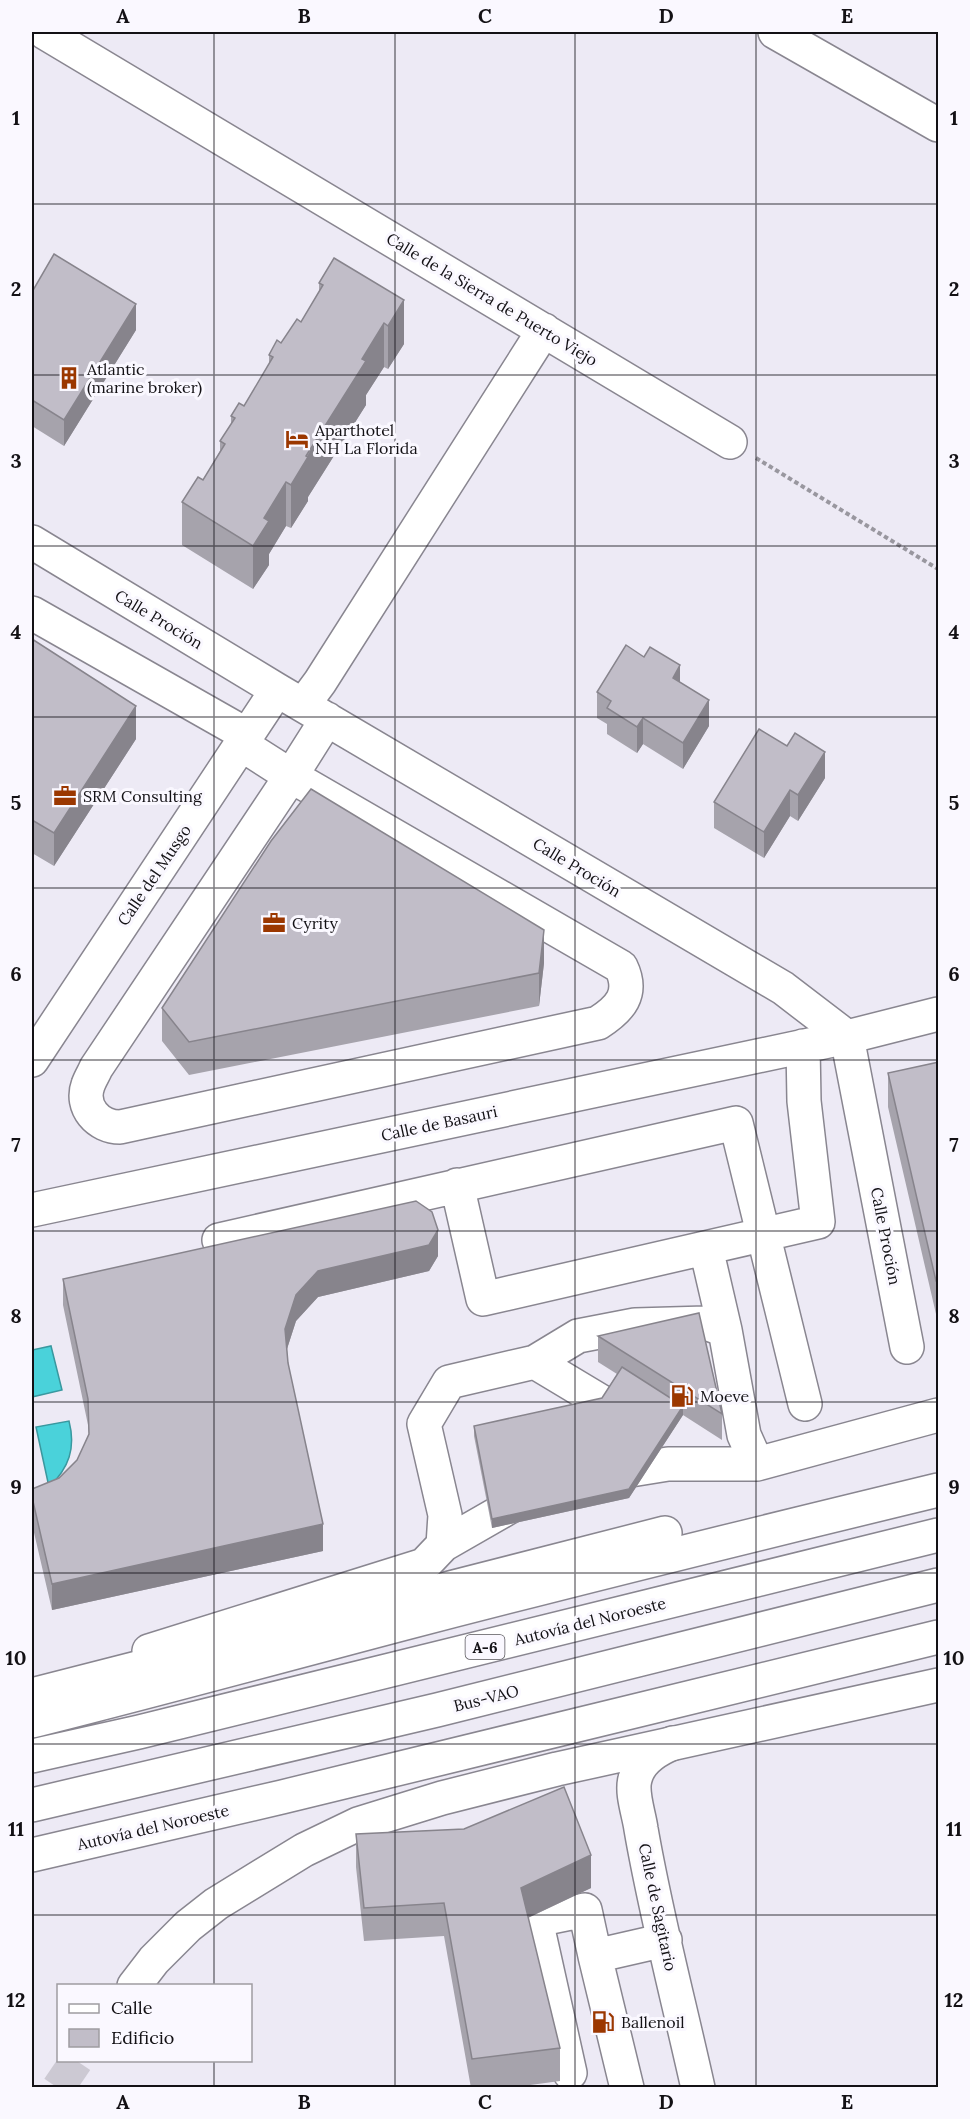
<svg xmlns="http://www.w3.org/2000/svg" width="970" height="2119" font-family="Lora,serif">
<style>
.water{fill:#4ad2da;stroke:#3a989f;stroke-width:1.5}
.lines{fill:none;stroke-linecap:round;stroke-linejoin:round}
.highway-tunnel{stroke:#ccc9d3;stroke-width:33;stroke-dasharray:33 16;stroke-linecap:butt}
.minor-casing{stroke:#898690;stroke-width:36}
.highway-casing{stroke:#898690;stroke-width:36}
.path{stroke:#99979f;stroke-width:4;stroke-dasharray:4.5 3;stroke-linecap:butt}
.minor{stroke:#fff;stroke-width:33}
.highway{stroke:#fff;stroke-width:33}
.wall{fill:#a6a3ac}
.shaded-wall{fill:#87848c}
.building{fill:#c1bdc8;stroke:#87848c;stroke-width:1.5}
.grid{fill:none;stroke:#131115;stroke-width:1.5;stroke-opacity:0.55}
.labels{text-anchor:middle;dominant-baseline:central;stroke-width:6;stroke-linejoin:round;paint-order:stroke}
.shield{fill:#faf8ff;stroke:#58565b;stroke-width:1.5}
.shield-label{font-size:15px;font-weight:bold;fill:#131115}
.street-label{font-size:16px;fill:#131115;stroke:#faf8ff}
.poi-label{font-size:16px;fill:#131115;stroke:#faf8ff;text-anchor:start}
.neatline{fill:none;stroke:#131115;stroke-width:2}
.grid-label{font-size:20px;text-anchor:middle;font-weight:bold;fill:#131115}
</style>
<rect width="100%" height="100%" fill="#edeaf5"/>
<path class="water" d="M51,1346l11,44 -30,7v-47z
M69,1421c7,27 0,47 -20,66l-13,-60z"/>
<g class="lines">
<path class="highway-tunnel" d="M58,2088l19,-28"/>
<g class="minor-casing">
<path id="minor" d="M44,32l686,410
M775,32l163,93
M32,542l245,148 506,298 64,49 60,310
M32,613l215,122
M303,705l17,-23 224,-352
M241,744l50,32 -195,292c-2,5 -6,11 -8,17 -8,22 10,42 32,42l478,-104c22,-14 36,-29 23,-56l-330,-191 36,-57
M32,1060l245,-370
M457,1185l26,114 335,-77 -14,-121 -1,-55
M32,1210l815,-173 91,-23
M219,1240l517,-117 69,281
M706,1248l19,82
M535,1362l43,-26 57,-11 71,-2 19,7 19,105 13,29
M606,1474l62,-10h89l181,-49
M443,1545l2,-30 -21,-91 25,-42 86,-20 100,60
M149,1651l275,-86 19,-20 87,-50
M673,1743c-17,7 -34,18 -38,36 -4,14 4,35 6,50 15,87 38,173 57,259
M595,1956l32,132
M570,2073l-34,-153 49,-10 10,46 70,-16"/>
</g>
<g class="highway-casing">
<path id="highway" d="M32,1695c211,-52 422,-110 633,-162
M32,1721c124,-31 248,-65 373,-98 177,-46 355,-90 533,-133
M32,1756l107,-24 799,-197
M32,1805l405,-95 501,-125
M32,1855l250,-58 656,-160
M134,1986l20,-26 34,-34 28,-22 88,-54 54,-26 84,-26 115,-29 381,-84"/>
</g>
<path class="path" d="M756,458l182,111"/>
<use href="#minor" class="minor"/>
<use href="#highway" class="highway"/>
</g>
<path class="wall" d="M334,258l70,86 -16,25 -4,-2 -18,28v10l-58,92v4l-17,27 -5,-2 -17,28v11l-16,24 -71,-44v-43l21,-22 17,-29v-10l11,-17v-8l13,-10 25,-41v-10l32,-33 18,-30v-9z
M32,292l104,38 -72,116 -32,-20z
M32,639l104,100 -82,127 -22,-13z
M680,683l29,43 -26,43 -40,-25 -6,9 -30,-19v-10l-10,-6v-26z
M825,778l-27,43 -8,-5 -26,42 -50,-30v-26z
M544,963l-5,43 -350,69 -27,-34v-33z
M939,1062v252h-3l-48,-207v-34z
M438,1256l-9,15 -111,26 -22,24 -9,28 1,14 35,188 -271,59 -20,-86v-27l27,-19 18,-18 12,-25 -1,-10 -25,-120v-26z
M598,1336l124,78v26l-39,-25 -54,83 -137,30 -18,-92v-10l128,-28 15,-24 -19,-12z
M356,1834l235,54 -63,30 32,130v33l-52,7h-37l-27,-152 -80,5 -8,-74z"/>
<path class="shaded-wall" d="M404,300v44l-16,25v-43z
M136,304v26l-72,116v-26z
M384,323v44l-18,28v10l-58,92v4l-17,27v-43l71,-126z
M286,482v44l-17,28v11l-16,24v-43l11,-28z
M680,665v27l-7,-14z
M709,700v26l-26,43v-26z
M136,706v33l-82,127v-33z
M643,718v26l-6,9v-26z
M825,752v26l-27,43v-26z
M790,790v26l-26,42v-26z
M544,930v33l-5,43v-33z
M438,1230v26l-9,15 -111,26 -22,24 -11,34v-26l11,-34 22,-24z
M936,1281h3v33h-3z
M683,1406v9l-54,83 -137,30v-9z
M323,1524v27l-271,59v-26z
M591,1855v33l-70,33v-33z"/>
<path class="building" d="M54,254l82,50 -72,116 -32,-20v-108z
M334,258l70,42 -16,26 -4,-3 -22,36 4,2 -60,95 2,1 -17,28 -5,-3 -22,36 5,3 -16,25 -71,-44 16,-25 5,3 22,-36 -5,-3 15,-23 -4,-2 8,-13 5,3 29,-49 -4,-2 8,-15 4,3 16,-24 4,3 22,-37 -4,-2z
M32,639l104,67 -82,127 -22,-13z
M626,645l18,12 6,-10 30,18 -7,13 36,22 -26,43 -40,-25 -6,9 -30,-19 4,-7 -14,-9z
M759,729l28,17 8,-13 30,19 -27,43 -8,-5 -26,42 -50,-30z
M311,789l233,141 -5,43 -350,69 -27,-34 109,-167z
M939,1062v219h-3l-48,-208z
M416,1201l16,11 6,18 -9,15 -111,26 -22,24 -11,34 3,34 35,161 -271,60 -20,-87v-8l27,-11 18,-18 12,-26 -1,-35 -25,-120z
M699,1313l23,101 -124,-78z
M622,1367l61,39 -54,83 -137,30 -18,-93 128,-28z
M564,1787l27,68 -70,33 39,160 -88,11 -28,-156 -80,5 -8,-74 108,-5z"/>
<path class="grid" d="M214,32v1954M395,32v2056M575,32v2056M756,32v2056M32,204h906M32,375h906M32,546h906M32,717h906M32,888h906M32,1060h906M32,1231h906M32,1402h906M32,1573h906M32,1744h906M32,1915h906M214,2060v28"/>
<defs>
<g id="building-bare" transform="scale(1.8)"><path d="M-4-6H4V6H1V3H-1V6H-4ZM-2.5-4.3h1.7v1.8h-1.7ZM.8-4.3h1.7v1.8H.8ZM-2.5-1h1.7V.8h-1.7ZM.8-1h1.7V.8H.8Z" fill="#9b3700" stroke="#faf8ff" stroke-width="2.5" paint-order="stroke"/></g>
<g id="hotel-bare" transform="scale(1.8)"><path d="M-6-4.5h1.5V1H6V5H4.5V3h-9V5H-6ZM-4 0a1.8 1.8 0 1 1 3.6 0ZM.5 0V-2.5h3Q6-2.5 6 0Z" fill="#9b3700" stroke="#faf8ff" stroke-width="2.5" paint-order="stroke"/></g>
<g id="office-bare" transform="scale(1.8)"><path d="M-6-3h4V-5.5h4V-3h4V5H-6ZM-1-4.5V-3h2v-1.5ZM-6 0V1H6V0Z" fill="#9b3700" stroke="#faf8ff" stroke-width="2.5" paint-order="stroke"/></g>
<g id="fuel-bare" transform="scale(1.8)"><path d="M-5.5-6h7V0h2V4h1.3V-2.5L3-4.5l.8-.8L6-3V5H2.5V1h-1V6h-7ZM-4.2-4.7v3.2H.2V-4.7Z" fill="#9b3700" stroke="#faf8ff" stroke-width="2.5" paint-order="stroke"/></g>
</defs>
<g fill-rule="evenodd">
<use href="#building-bare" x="69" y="378"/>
<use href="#hotel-bare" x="297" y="439"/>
<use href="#office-bare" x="65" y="796"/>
<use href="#office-bare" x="274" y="923"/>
<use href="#fuel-bare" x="682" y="1396"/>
<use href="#fuel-bare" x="603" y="2022"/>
</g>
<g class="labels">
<rect class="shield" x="465.5" y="1635" width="39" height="24" rx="4.5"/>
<g class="shield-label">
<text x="485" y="1647">A-6</text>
</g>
<g class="street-label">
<text transform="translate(492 299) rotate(31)">Calle de la Sierra de Puerto Viejo</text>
<text transform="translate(159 619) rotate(31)">Calle Proción</text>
<text transform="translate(577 867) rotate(31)">Calle Proción</text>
<text transform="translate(154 875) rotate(-56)">Calle del Musgo</text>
<text transform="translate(439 1123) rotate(-12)">Calle de Basauri</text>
<text transform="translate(886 1236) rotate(79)">Calle Proción</text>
<text transform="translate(590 1621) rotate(-14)">Autovía del Noroeste</text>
<text transform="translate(486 1698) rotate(-14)">Bus-VAO</text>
<text transform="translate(153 1827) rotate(-13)">Autovía del Noroeste</text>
<text transform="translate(658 1907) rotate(78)">Calle de Sagitario</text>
</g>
<g class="poi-label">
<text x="87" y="369">Atlantic<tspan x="87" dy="18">(marine broker)</tspan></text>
<text x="315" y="430">Aparthotel<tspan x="315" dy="18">NH La Florida</tspan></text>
<text x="83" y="796">SRM Consulting</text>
<text x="292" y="923">Cyrity</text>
<text x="700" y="1396">Moeve</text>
<text x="621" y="2022">Ballenoil</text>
</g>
</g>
<rect width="970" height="2119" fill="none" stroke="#faf8ff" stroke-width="66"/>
<rect x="57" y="1984" width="195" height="78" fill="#faf8ff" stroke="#9e9ca1" stroke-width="1.5"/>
<rect x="69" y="2004" width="30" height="9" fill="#ffffff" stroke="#9e9ca1" stroke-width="1.5"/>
<text x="111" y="2014" font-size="18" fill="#131115">Calle</text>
<rect x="69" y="2029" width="30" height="18" fill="#c1bdc8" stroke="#9e9ca1" stroke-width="1.5"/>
<text x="111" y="2044" font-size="18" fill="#131115">Edificio</text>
<rect x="33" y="33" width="904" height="2053" class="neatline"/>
<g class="grid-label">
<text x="123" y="23">A</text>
<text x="304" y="23">B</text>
<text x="485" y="23">C</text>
<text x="666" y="23">D</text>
<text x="847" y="23">E</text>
<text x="16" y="125">1</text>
<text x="954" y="125">1</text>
<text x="16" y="296">2</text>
<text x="954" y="296">2</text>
<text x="16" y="468">3</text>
<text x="954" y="468">3</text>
<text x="16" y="639">4</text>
<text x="954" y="639">4</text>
<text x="16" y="810">5</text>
<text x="954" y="810">5</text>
<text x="16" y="981">6</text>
<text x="954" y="981">6</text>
<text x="16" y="1152">7</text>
<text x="954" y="1152">7</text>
<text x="16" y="1323">8</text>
<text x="954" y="1323">8</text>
<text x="16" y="1494">9</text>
<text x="954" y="1494">9</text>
<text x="16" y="1665">10</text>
<text x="954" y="1665">10</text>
<text x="16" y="1836">11</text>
<text x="954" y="1836">11</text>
<text x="16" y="2007">12</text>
<text x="954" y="2007">12</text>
<text x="123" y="2109">A</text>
<text x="304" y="2109">B</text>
<text x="485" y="2109">C</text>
<text x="666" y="2109">D</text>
<text x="847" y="2109">E</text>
</g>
</svg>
